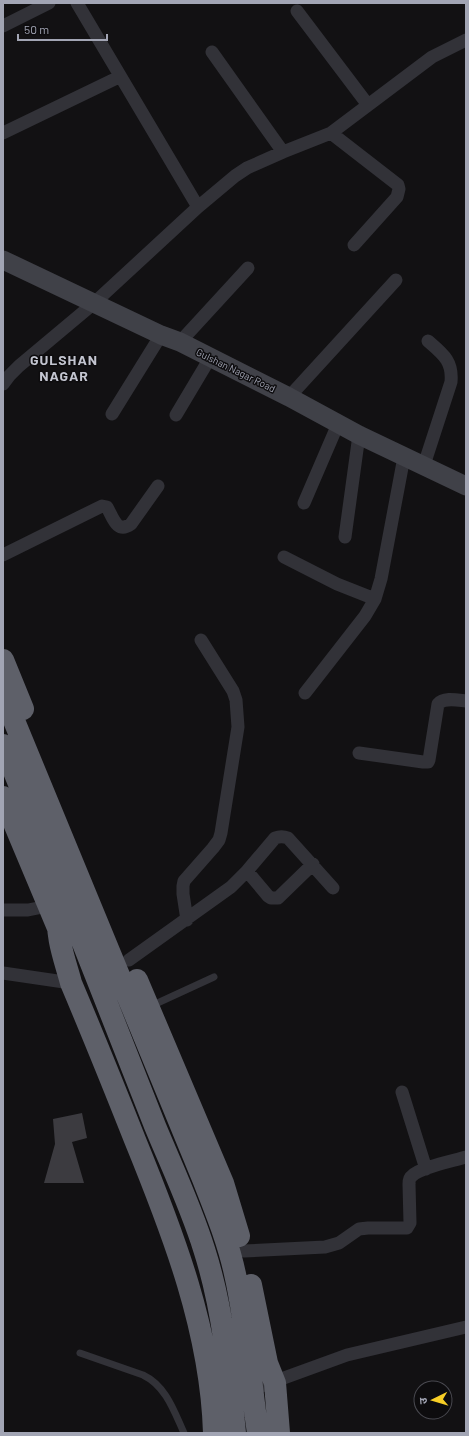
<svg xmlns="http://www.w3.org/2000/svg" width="469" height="1436" font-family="Barlow,'Noto Sans Devanagari',sans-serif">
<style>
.building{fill:#3c3b40}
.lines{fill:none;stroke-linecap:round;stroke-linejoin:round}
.lane{stroke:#323238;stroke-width:7}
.street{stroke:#323238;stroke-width:13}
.secondary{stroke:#404148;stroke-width:19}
.highway{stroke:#5e6069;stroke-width:22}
.labels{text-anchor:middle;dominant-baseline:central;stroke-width:3;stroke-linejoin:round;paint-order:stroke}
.street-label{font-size:10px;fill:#a2a5b4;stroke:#0d0c0e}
.district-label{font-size:14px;font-weight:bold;letter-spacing:1px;fill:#c3c5d0;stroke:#0d0c0e}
</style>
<rect width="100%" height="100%" fill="#121113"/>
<path class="building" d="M82,1113l5,25 -15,4 12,41h-40l11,-39 -2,-25z"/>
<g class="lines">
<path class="lane" d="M151,1006l63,-29
M80,1353l63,22c23,11 31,36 41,58"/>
<path class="street" d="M77,3l121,204
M297,11l71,94
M3,26l46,-23
M212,52l71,100
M3,133l116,-56
M331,133l67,52 1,4 -2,8 -43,48
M180,342l68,-74
M3,384l6,-8 10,-10 74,-62 105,-97 37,-31 12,-8 36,-16 48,-19 101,-76 34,-17
M289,397l107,-117
M112,414l49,-79
M176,415l34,-57
M424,465l27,-83c2,-21 -8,-28 -23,-41
M304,503l34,-79
M345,537l14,-102
M3,555l99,-49 5,1c6,11 10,27 24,17l27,-38
M284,557l53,27 38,15
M305,693l60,-77 10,-17 6,-20 23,-122
M359,753l64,9h5l1,-2 9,-56c6,-7 19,-4 28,-3
M247,871l21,25 3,2h7l35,-34
M3,910h25l20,-4
M187,920l-4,-26v-8l1,-5 29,-33 6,-8 2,-7 17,-106 -2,-27 -3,-9 -32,-51
M129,960l102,-73 16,-16 28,-33c5,-2 8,-2 13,0l45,50
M3,973l68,10
M402,1092l24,77
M244,1251l81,-4 14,-4 20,-14 9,-1h39l3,-5 -1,-39c0,-3 0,-6 3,-8 9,-9 41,-15 54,-19
M251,1390l96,-35 119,-28"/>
<path class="secondary" d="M3,260l158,75 19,7 109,55 70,38 107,51"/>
<path class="highway" d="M3,660l20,49
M3,694l200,485c12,31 25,62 32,95 12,52 15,106 23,159
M3,745c44,106 86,213 128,320 8,20 16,41 24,61 17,41 36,81 49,123 19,59 25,122 31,184
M3,797l55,131
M66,897c-3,5 -6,10 -7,15 -4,24 6,48 12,71 22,52 43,104 64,157 38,93 76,191 79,293
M137,980l86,203 16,53
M251,1285l16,78
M259,1350l8,13 8,20 4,50"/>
</g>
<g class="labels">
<g class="street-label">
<text transform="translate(236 370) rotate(26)">Gulshan Nagar Road</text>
</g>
<g class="district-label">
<text x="64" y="359">GULSHAN<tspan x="64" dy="16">NAGAR</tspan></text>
</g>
</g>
<rect width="469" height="1436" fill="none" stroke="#a2a5b4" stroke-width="8"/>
<g transform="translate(433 1400) rotate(265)"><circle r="19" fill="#0d0c0e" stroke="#494950"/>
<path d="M0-3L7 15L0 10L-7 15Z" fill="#f7ce26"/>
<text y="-6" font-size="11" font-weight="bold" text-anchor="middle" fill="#a2a5b4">उ</text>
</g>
<path d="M18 34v6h89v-6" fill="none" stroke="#a2a5b4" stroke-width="2"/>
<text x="24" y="34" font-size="12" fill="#a2a5b4" stroke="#0d0c0e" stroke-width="3" paint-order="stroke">50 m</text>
</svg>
